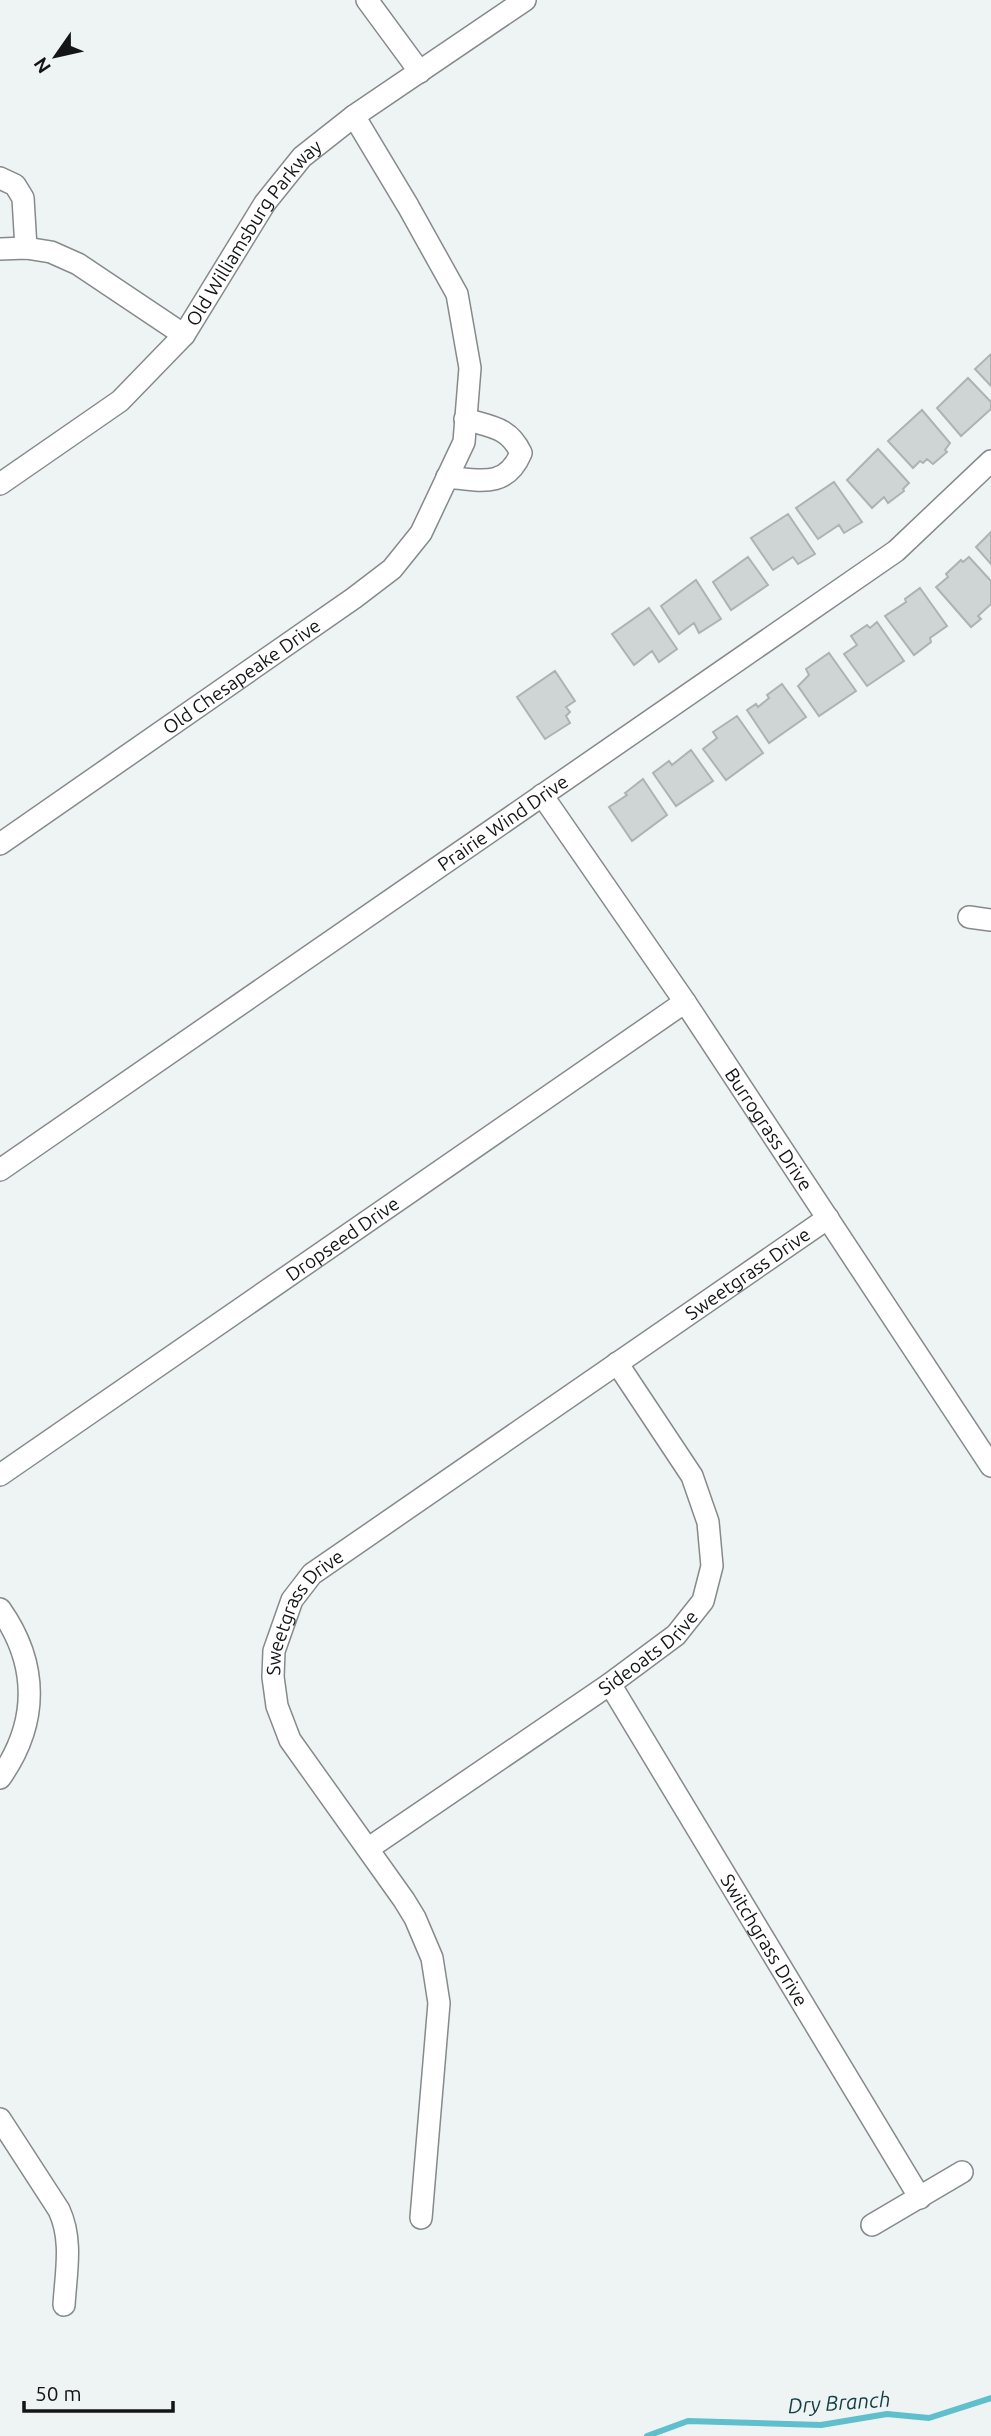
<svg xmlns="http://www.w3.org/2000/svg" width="991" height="2436" font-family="Ubuntu,sans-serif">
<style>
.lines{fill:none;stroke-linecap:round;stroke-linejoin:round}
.stream{stroke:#60bfcc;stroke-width:6}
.building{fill:#cfd4d4;stroke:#adb2b2;stroke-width:2}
.minor-casing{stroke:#868a8b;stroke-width:24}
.minor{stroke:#fff;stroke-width:21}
.labels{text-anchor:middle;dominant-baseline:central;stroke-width:5;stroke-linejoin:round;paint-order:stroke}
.street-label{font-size:19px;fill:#141516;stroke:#eef3f3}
.water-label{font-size:21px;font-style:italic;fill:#123f44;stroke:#eef3f3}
</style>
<rect width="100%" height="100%" fill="#eef3f3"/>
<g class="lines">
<path class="stream" d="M647,2436l41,-15 133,4 66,-11 42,4 62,-20"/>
</g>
<path class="building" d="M991,354v32l-16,-17z
M968,378l23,24v7l-30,27 -24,-28z
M922,410l28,33 -5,7 2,2 -14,12 -6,-5 -4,4 -3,-2 -7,7 -25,-27z
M878,449l31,34 -6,6 1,2 -16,12 -4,-6 -12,11 -25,-28z
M834,482l28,40 -18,11 -5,-8 -21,14 -22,-31z
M788,514l27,40 -17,10 -5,-7 -20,13 -22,-32z
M991,532v32l-15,-17z
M748,557l20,28 -37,25 -18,-28z
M969,557l22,24v23l-13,12 3,3 -10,8 -35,-40 12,-10 -2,-3 15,-14 2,2z
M696,580l25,39 -22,14 -5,-10 -15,11 -18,-28z
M920,588l27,38 -17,12 1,4 -17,13 -29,-39 21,-14 -1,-3z
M649,608l28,41 -18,13 -7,-11 -18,14 -22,-31z
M877,622l27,39 -37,25 -23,-32 13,-9 -6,-9 16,-11 3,3z
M829,653l27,38 -37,25 -21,-30 11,-11 -3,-6z
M555,671l20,30 -9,6 4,5 -4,4 4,7 -25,16 -28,-42z
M782,684l24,33 -37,26 -22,-33 9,-6 2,3 11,-9 -2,-3z
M737,716l26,37 -37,27 -23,-31 14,-11 -4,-6z
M691,750l22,31 -37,25 -23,-33 16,-12 3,4z
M643,779l24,36 -35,26 -23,-34 18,-12 -2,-2z"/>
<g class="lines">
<g class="minor-casing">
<g id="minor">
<path d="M367,0l53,72"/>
<path d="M0,178l15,7 8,13 3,50"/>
<path d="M0,249l26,-1 25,4 27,12 106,71"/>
<path d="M447,477c32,3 59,12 74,-24 -12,-26 -30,-26 -56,-34"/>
<path id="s1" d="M0,484l120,-83 64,-66 81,-132 37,-46 52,-41 171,-116"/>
<path id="s2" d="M542,795l143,207 306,464"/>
<path id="s3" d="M0,844l354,-246 38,-29 29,-36 43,-91 6,-74 -13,-74 -49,-88 -54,-90"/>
<path d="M969,917l22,3"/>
<path id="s4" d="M0,1170l896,-619 95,-90"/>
<path id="s5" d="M0,1475l685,-473"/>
<path d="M0,1609c39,55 39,114 0,169"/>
<path id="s6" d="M610,1684l310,514"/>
<path id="s7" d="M369,1848l241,-164 66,-49 27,-34 9,-35 -4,-44 -16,-46 -75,-113"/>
<path d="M0,2119l59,91c14,30 7,62 5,95"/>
<path id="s8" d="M421,2218l18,-215 -7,-45 -17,-40 -11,-18 -114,-160 -13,-34 -4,-29 1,-26 18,-51 20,-26 516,-356"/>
<path d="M872,2225l90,-53"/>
</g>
</g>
<use href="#minor" class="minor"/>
</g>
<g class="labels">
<g class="street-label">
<text stroke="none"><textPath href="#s1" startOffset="362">Old Williamsburg Parkway</textPath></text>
<text stroke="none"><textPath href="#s3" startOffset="294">Old Chesapeake Drive</textPath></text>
<text stroke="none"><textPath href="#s4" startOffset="611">Prairie Wind Drive</textPath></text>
<text stroke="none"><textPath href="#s2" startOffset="404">Burrograss Drive</textPath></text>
<text stroke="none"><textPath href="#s5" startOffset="416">Dropseed Drive</textPath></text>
<text stroke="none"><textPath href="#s8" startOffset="1230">Sweetgrass Drive</textPath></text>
<text stroke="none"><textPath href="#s8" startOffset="663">Sweetgrass Drive</textPath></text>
<text stroke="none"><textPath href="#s7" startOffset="341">Sideoats Drive</textPath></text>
<text stroke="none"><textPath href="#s6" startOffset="299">Switchgrass Drive</textPath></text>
</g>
<g class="water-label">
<text transform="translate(839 2402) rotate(-4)">Dry Branch</text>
</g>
</g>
<g transform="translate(56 56) rotate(236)" stroke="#eef3f3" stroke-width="5" paint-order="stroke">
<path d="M0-5L12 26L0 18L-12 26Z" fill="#141516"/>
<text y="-10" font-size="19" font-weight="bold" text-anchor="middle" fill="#141516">N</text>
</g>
<path d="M24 2401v10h149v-10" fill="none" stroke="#141516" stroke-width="3.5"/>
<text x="35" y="2401" font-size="21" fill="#141516" stroke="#eef3f3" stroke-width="5" paint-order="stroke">50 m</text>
</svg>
